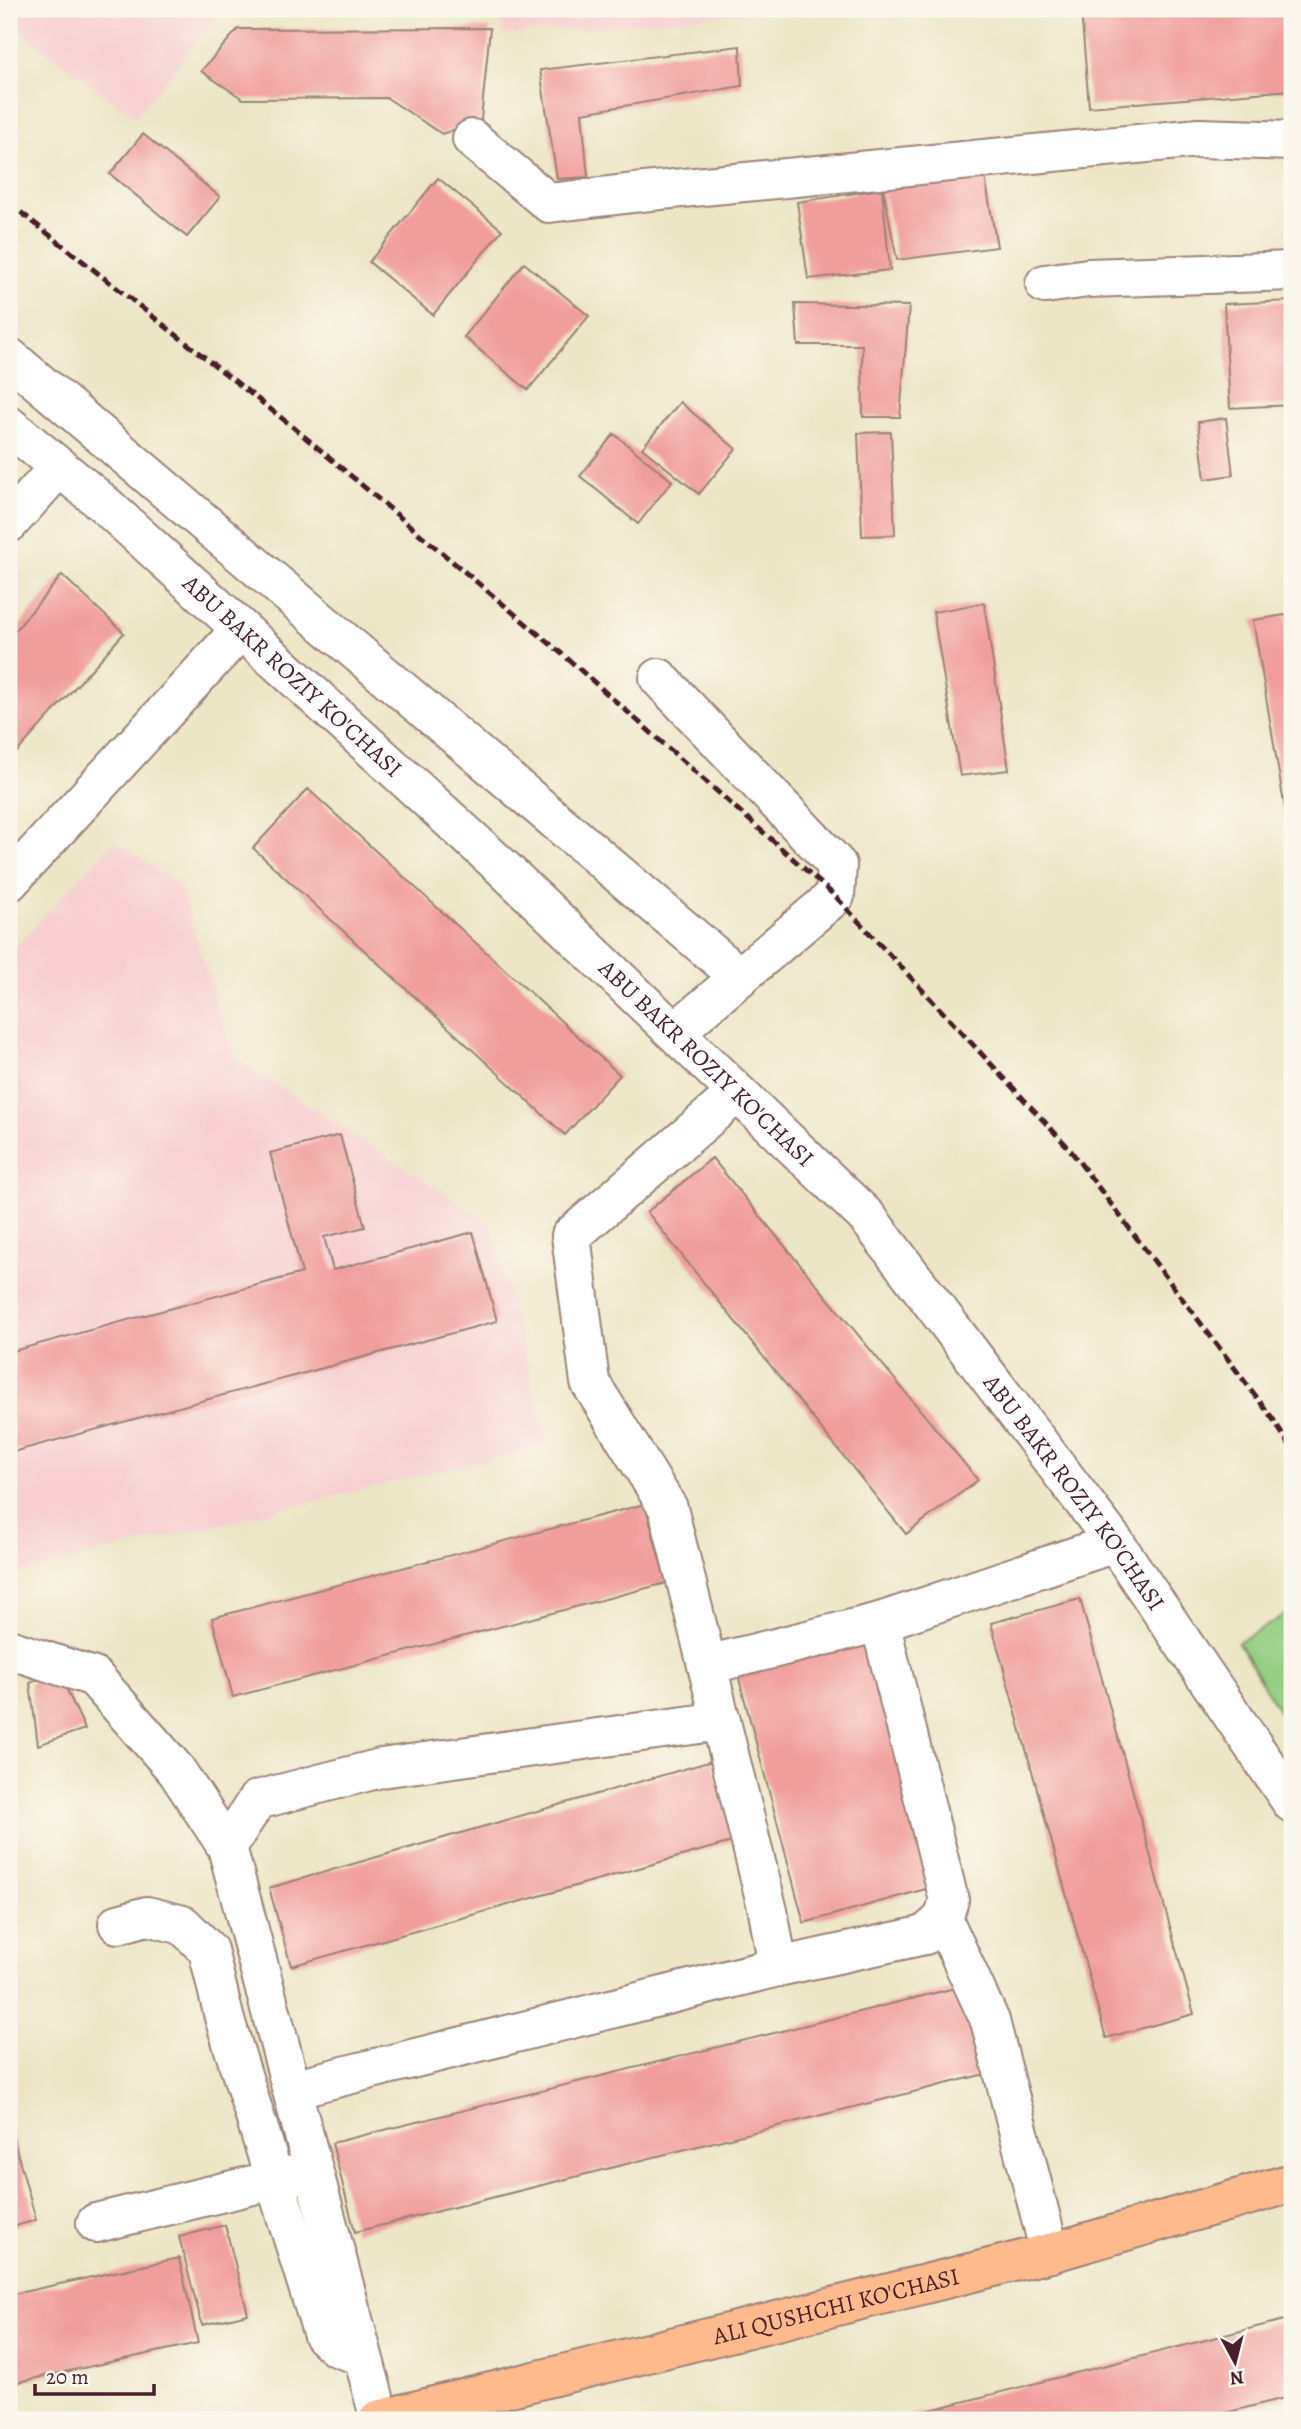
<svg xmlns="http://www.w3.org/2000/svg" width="1301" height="2429" font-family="Alegreya,serif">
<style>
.built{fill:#f7cfd2}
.pitch{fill:#94ce81;stroke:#6f7656;stroke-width:2}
.building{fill:#f09d9c}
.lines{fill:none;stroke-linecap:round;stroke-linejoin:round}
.minor-casing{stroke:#9b8278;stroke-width:42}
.major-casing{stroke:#9b8278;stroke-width:42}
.minor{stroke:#fff;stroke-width:38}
.major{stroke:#fcba8d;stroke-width:38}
.rail{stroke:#4a1f2b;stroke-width:5;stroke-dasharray:10 5;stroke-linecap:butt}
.labels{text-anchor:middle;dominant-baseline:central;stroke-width:5;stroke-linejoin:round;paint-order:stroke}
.street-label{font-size:24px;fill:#4a1f2b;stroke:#fbf7ec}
</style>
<rect width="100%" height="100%" fill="#fbf7ec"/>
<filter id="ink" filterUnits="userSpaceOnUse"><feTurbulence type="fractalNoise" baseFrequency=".0143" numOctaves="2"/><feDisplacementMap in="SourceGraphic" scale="14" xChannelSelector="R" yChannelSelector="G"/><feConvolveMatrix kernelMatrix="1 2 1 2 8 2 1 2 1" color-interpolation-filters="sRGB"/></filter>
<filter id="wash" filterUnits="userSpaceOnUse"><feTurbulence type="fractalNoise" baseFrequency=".00686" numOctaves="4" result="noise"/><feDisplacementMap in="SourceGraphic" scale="28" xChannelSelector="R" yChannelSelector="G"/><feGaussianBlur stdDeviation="1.57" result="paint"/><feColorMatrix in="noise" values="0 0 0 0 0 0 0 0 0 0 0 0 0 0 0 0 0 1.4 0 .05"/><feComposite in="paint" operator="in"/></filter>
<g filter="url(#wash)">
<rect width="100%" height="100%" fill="#ece5c6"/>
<path class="built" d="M9,9h214l-88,108 -126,-94z
M499,9h289l-284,26z
M115,840l65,46 54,172 257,165 57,222 -539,130v-621z"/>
<path class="pitch" d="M1292,1611v123l-54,-92z"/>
<g id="blocks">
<path class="building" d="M1081,9h211v81l-203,17z
M490,28l-9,92 -39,14 -55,-36 -144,1 -42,-28 37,-42z
M740,46l2,40 -160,27 6,64 -31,2 -17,-109z
M143,134l77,63 -33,40 -77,-63z
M984,171l13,76 -100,13 -15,-77z
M438,178l64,52 -69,85 -64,-53z
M882,189l8,81 -82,9 -11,-77z
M524,263l65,53 -61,74 -64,-53z
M1292,301v104l-62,3 -6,-104z
M795,304l114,2 -9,111h-37l-1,-72h-64z
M680,402l56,47 -37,45 -57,-46z
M1226,418l7,57 -28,4 -7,-57z
M891,432l4,103 -33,1 -4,-103z
M614,434l58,47 -34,43 -58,-48z
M62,575l62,58 -115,128v-123z
M984,603l25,167 -49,6 -27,-164z
M1286,615l6,36 -1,194 -38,-225z
M308,789l312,286 -55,60 -312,-287z
M340,1135l25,92 -41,10 9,33 140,-38 24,89 -488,132v-101l293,-79 -32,-120z
M712,1158l266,322 -72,54 -259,-322z
M645,1504l21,79 -433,114 -21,-79z
M1080,1599l114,415 -88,24 -115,-415z
M863,1637l77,248 -136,38 -66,-248z
M58,1671l27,58 -47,16 -8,-62z
M712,1761l23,80 -444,125 -22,-78z
M963,1986l22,88 -630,158 -23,-89z
M9,2123l27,97 -27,8z
M225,2225l23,89 -46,11 -23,-88z
M179,2258l19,85 -189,41v-89z
M1292,2318v78l-94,24h-307z"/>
</g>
</g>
<g filter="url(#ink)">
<use href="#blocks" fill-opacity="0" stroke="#9b8278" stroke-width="2"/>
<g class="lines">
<g class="minor-casing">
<g id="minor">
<path d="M472,139l77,64 93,-11 557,-54 93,3"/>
<path d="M1045,284l43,-6 204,-7"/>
<path d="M9,357l731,620"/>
<path id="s1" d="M9,426l94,77 400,365 364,349 248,326 177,260"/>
<path d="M9,523l50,-56"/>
<path d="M659,678l178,187 -2,31 -160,136"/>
<path d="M9,882l232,-253"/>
<path d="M9,1649l85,28 82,93 51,77 153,573"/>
<path d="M707,1665l173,-43 235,-79"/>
<path d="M227,1847l30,-47 124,-32 340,-47"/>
<path d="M943,1919l47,102 60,232"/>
<path d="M118,1924l29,-8 36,9 25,25 16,67 99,318 13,12 26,9"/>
<path d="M778,1967l147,-32 18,-16 6,-19 -69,-278"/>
<path d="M292,2089l486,-122 -10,-56 -100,-403 -78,-126 -19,-146 166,-143"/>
<path d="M96,2223l202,-49"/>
</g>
</g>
<g class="major-casing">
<g id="major">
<path id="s2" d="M378,2420l672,-167 242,-70"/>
</g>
</g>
<use href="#minor" class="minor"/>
<use href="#major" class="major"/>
<path class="rail" d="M9,203l284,224 275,232 267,237 233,251 205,272 19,30"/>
</g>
</g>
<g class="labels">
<g class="street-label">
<text stroke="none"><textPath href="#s1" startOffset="378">ABU BAKR ROZIY KO'CHASI</textPath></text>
<text stroke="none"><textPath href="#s1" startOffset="945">ABU BAKR ROZIY KO'CHASI</textPath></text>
<text stroke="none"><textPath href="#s1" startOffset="1512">ABU BAKR ROZIY KO'CHASI</textPath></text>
<text stroke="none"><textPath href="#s2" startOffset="472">ALI QUSHCHI KO'CHASI</textPath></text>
</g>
</g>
<rect width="1301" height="2429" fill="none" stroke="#fbf7ec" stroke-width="35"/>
<g transform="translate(1235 2362) rotate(173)" stroke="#fbf7ec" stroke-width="5" paint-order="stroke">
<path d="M0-5L12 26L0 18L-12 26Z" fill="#4a1f2b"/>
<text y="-10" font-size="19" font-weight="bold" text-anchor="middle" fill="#4a1f2b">N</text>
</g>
<path d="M35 2384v10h119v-10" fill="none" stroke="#4a1f2b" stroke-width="3.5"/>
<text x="46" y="2384" font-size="21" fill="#4a1f2b" stroke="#fbf7ec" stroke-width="5" paint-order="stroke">20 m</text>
</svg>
